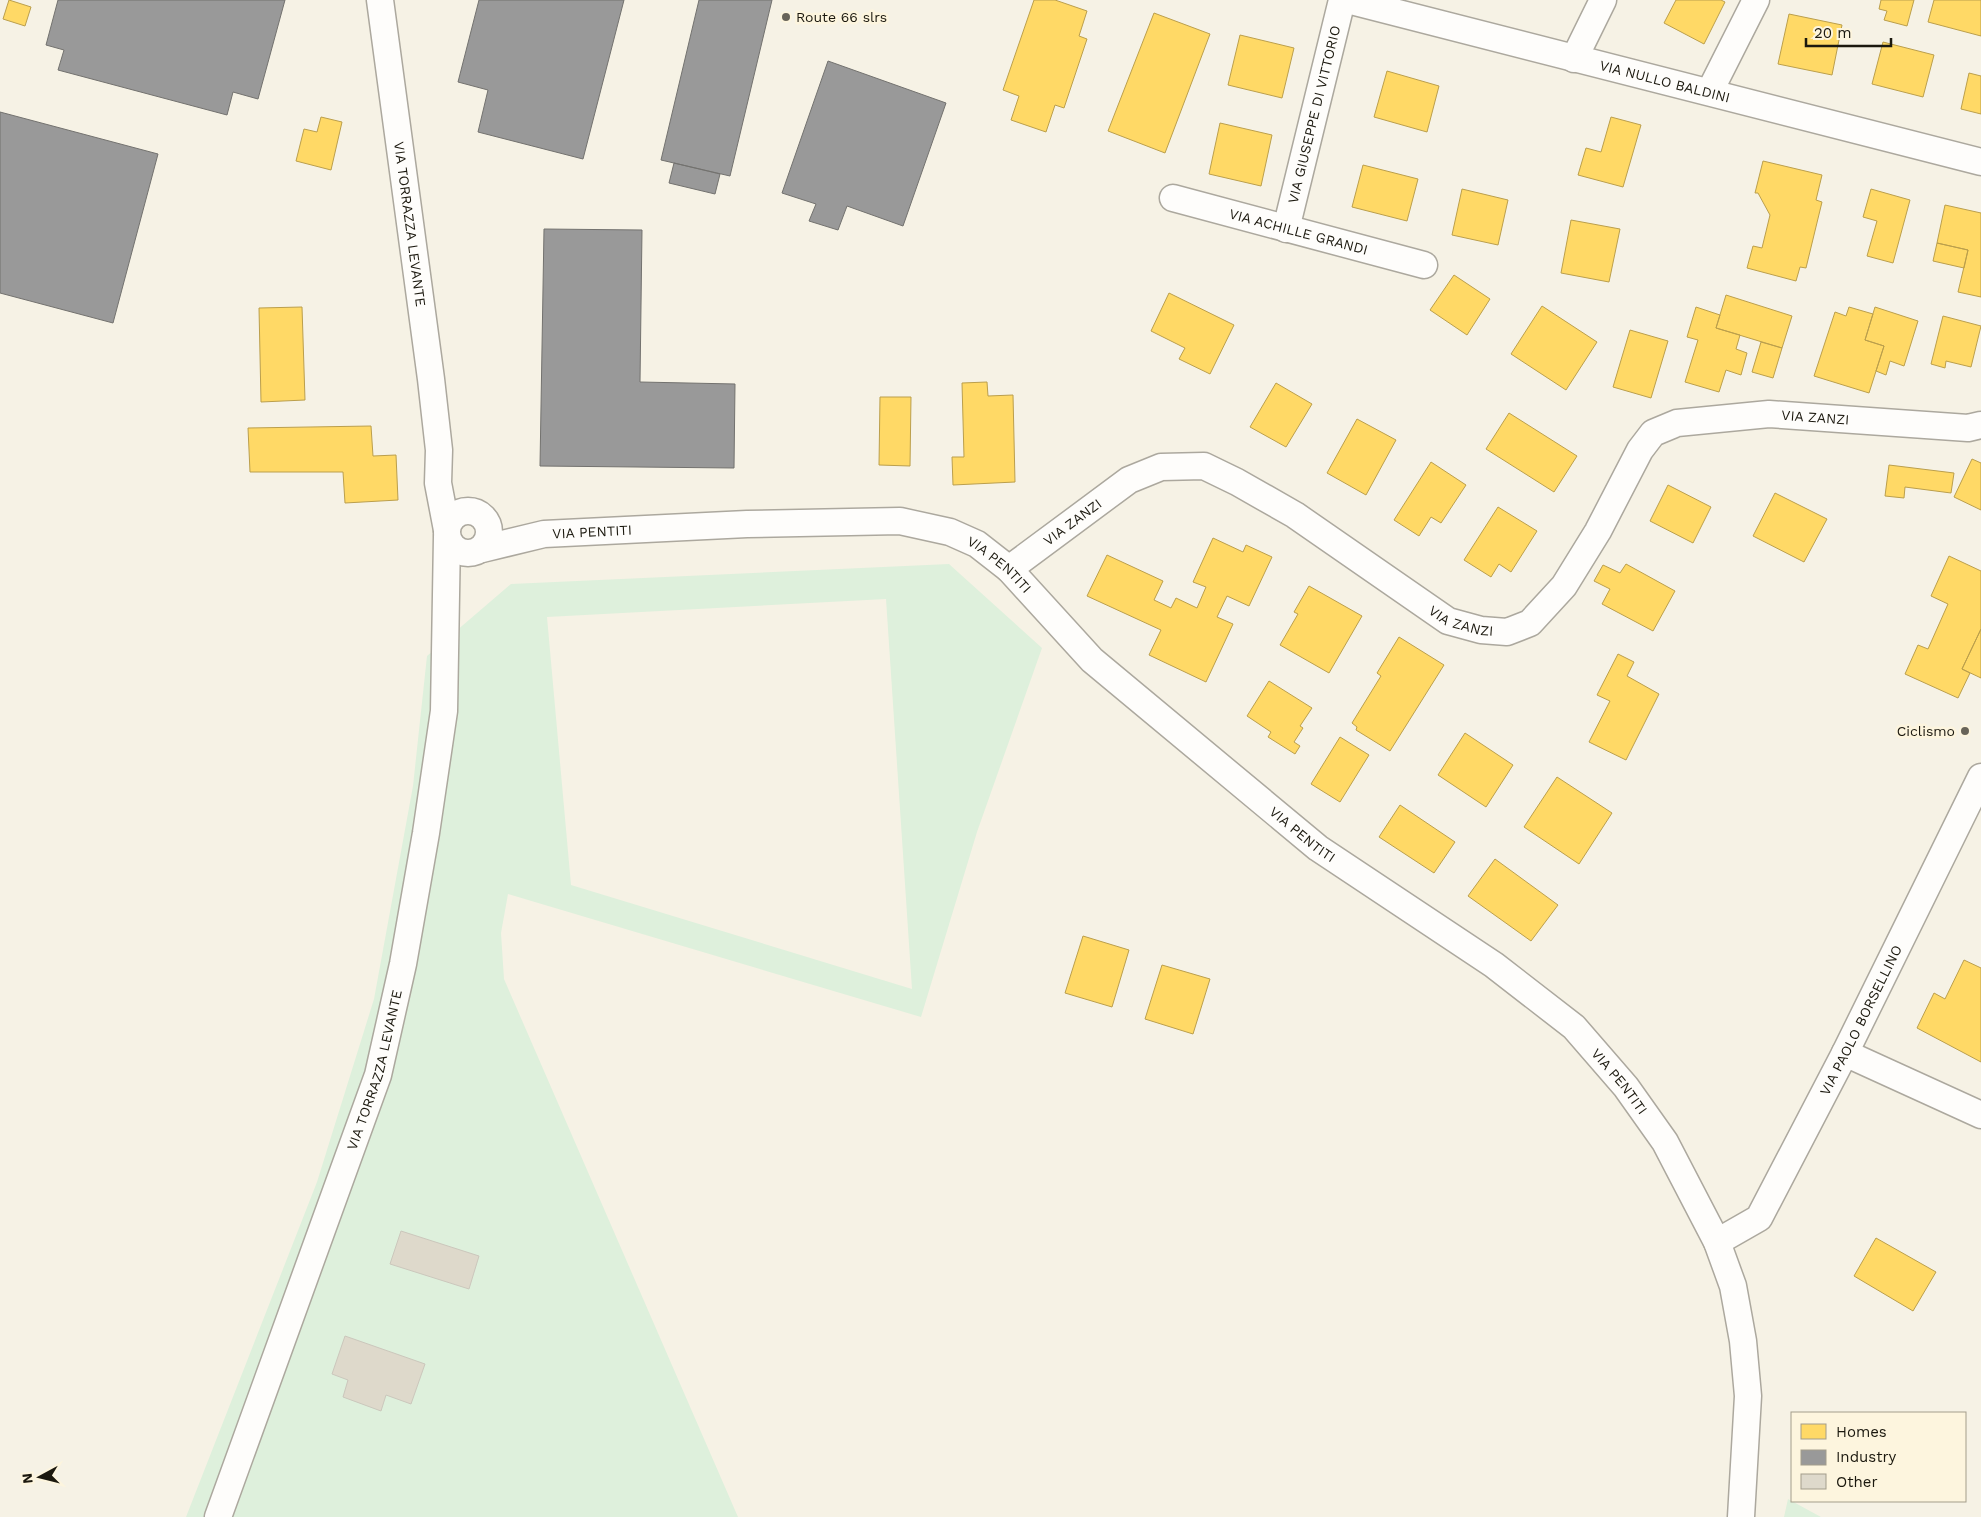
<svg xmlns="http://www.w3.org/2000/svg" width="1981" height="1517" font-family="'Work Sans',sans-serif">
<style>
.green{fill:#def0dc;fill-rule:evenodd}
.homes{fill:#ffd966;stroke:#bb9f4c}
.industry{fill:#999;stroke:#73726f}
.building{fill:#ded9cb;stroke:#cbc7bc}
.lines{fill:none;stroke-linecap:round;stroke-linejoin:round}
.minor-casing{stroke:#aca89e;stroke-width:29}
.minor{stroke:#fefdfb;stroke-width:26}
.poi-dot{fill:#686459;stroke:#fdf5de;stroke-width:2}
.labels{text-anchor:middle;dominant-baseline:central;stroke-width:5;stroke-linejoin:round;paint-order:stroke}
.poi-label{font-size:14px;fill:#1b180e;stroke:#fdf5de;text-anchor:start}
.street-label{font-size:14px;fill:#1b180e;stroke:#fdf5de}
</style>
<rect width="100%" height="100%" fill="#f6f2e5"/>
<path class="green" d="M949,564l93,84 -65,184 -56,185 -413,-123 -7,39 3,46 234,538h-552l131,-335 57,-183 39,-213 14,-130 84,-72zM886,599l26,390 -341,-104 -24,-268z
M1788,1499l33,18h-37z"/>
<path class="homes" d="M9,0l22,7 -6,19 -22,-7z
M1034,0h21l32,11 -8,25 8,3 -23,69 -9,-3 -9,27 -35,-12 8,-24 -16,-6z
M1676,0h45l4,2 -21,42 -40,-21z
M1881,0h33l-7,26 -23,-6 3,-9 -8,-2z
M1934,0h47v36l-53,-14z
M1154,13l56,21 -45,119 -57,-22z
M1789,14l53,11 -10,50 -54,-11z
M1240,35l54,13 -12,50 -54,-13z
M1883,42l51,13 -11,42 -51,-13z
M1387,71l52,15 -12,46 -53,-15z
M1969,73l12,3v38l-20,-5z
M321,117l21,5 -11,48 -35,-9 8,-32 13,3z
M1611,117l30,8 -18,62 -45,-12 8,-27 15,4z
M1220,123l52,12 -11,51 -52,-12z
M1763,161l59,14 -6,25 6,2 -16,66 -6,-1 -4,14 -49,-13 6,-22 9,2 8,-33 -12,-22h-3z
M1363,165l55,14 -11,42 -55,-14z
M1462,189l46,11 -10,45 -46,-10z
M1871,189l39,11 -17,63 -26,-7 10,-35 -14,-4z
M1945,205l36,8v84l-23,-5 10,-42 -31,-7z
M1571,220l49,9 -11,53 -48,-9z
M1937,243l31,7 -4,18 -31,-7z
M1454,275l36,24 -23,36 -37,-25z
M1169,293l65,32 -24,49 -31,-15 6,-11 -34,-17z
M1726,295l66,21 -10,32 -66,-20z
M1542,306l55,36 -31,48 -55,-36z
M302,307l3,93 -44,2 -2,-94z
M1696,307l24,8 -4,13 24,7 -4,14 11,4 -6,22 -15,-5 -7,22 -34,-10 13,-42 -11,-3z
M1849,307l24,7 -8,26 19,6 -15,47 -55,-17 21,-64 11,4z
M1875,307l43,14 -14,45 -14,-5 -4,14 -10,-4 8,-25 -19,-6z
M1943,316l38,10 -10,41 -25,-6 -1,7 -14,-4z
M1630,330l38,11 -17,57 -38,-11z
M1761,342l21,6 -9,30 -21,-6z
M987,382l1,14 25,-1 2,87 -62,3 -1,-28h12l-2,-74z
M1276,383l36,21 -26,43 -36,-20z
M880,397h31l-1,69 -31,-1z
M1509,413l68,43 -23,36 -68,-43z
M1357,419l39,21 -30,55 -39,-22z
M371,426l2,30 23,-1 2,45 -53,3 -2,-31h-93l-2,-44z
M1972,459l9,4v47l-27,-13z
M1431,462l35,23 -25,38 -10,-6 -12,19 -25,-16z
M1889,465l65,8 -3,20 -46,-6 -1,11 -19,-2z
M1668,485l43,22 -18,36 -43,-22z
M1775,493l52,26 -23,43 -51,-26z
M1498,507l39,24 -26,41 -12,-8 -8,13 -27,-17z
M1213,538l30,14 3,-7 26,12 -23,49 -22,-10 -10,21 16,7 -27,58 -57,-27 12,-25 -74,-34 20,-41 56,26 -9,19 17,8 5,-10 21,10 9,-21 -13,-5z
M1949,556l32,15v58l-19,40 8,4 -12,25 -53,-24 13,-29 10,4 20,-45 -17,-8z
M1626,564l49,27 -22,40 -51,-27 8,-15 -16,-8 9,-16 17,8z
M1309,586l53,30 -33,57 -49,-28 18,-31 -4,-2z
M1981,629v49l-19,-9z
M1399,637l45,28 -54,86 -34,-21 1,-3 -5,-4 29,-47 -4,-3z
M1618,654l16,8 -7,14 32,18 -33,66 -37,-18 21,-41 -13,-6z
M1269,681l43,27 -12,18 3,2 -9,14 6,4 -5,8 -27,-17 3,-5 -24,-16z
M1465,733l48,32 -27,42 -48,-32z
M1340,737l29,18 -29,47 -29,-18z
M1557,777l55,36 -33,51 -55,-37z
M1400,805l55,37 -21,31 -55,-36z
M1495,859l63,46 -27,36 -63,-45z
M1083,936l46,14 -17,57 -47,-14z
M1964,960l17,8v94l-64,-34 17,-35 11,6z
M1162,965l48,14 -17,55 -48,-15z
M1876,1238l60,34 -23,39 -59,-35z"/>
<path class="industry" d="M58,0h227l-27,99 -25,-7 -6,23 -169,-45 6,-20 -18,-5z
M479,0h145l-41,159 -105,-27 10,-42 -30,-8z
M699,0h73l-42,176 -69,-16z
M828,61l118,42 -43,123 -56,-20 -9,24 -29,-9 7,-17 -34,-11z
M0,112l158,42 -45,169 -113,-30z
M674,163l46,11 -5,20 -46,-11z
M544,229l98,1 -2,152 95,2 -1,84 -194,-2z"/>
<path class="building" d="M401,1231l78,25 -10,33 -79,-25z
M345,1336l80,28 -14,40 -25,-9 -5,16 -38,-14 5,-17 -16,-6z"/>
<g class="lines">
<g class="minor-casing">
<g id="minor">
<path id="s1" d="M380,0l51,379 8,71 -1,33 9,47"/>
<path id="s2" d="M1347,0l634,162"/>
<path d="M1574,59l29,-59"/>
<path d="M1710,91l46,-91"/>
<path id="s3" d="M1173,198l251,67"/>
<path id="s4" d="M1286,229l56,-229"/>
<circle cx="468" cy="532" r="21"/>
<path id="s5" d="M482,549l62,-15 203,-10 153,-3 50,11 27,12 32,25 83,91 226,188 176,117 80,62 52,60 39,55 52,100 16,44 10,55 5,55 -7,121"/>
<path id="s6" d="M1009,569l120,-89 32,-13 43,-1 33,16 58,33 153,106 33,9 26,2 23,-9 34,-37 34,-55 42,-81 13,-17 24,-10 92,-9 199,14 13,-3"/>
<path d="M1845,1053l136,62"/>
<path id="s7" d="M1717,1242l42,-24 86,-165 136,-276"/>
<path id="s8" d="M218,1517l160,-442 25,-111 23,-131 18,-122 3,-174"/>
</g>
</g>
<use href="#minor" class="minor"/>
</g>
<g class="poi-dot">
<circle cx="786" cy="17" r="5"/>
<circle cx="1965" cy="731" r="5"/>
</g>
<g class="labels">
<g class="poi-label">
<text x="796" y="17">Route 66 slrs</text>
<text x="1955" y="731" text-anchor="end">Ciclismo</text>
</g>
<g class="street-label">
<text stroke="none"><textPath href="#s2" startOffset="328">VIA NULLO BALDINI</textPath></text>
<text stroke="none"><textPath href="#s4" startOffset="118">VIA GIUSEPPE DI VITTORIO</textPath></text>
<text stroke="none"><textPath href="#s1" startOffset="226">VIA TORRAZZA LEVANTE</textPath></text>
<text stroke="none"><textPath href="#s3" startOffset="130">VIA ACHILLE GRANDI</textPath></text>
<text stroke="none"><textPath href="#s6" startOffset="994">VIA ZANZI</textPath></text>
<text stroke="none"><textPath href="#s6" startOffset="79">VIA ZANZI</textPath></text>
<text stroke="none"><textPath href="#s5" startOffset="112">VIA PENTITI</textPath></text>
<text stroke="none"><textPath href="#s5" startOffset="531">VIA PENTITI</textPath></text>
<text stroke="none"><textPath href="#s6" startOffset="529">VIA ZANZI</textPath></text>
<text stroke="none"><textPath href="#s5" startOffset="938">VIA PENTITI</textPath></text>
<text stroke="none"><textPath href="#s7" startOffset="271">VIA PAOLO BORSELLINO</textPath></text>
<text stroke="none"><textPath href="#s8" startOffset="474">VIA TORRAZZA LEVANTE</textPath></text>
<text stroke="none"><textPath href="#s5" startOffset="1342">VIA PENTITI</textPath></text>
</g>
</g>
<rect x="1791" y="1412" width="175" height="90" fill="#fdf5de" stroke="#a39d8b"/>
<rect x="1801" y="1424" width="25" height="15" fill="#ffd966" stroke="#a39d8b"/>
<text x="1836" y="1437" font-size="15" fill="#1b180e">Homes</text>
<rect x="1801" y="1450" width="25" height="15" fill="#999999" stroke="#a39d8b"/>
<text x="1836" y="1462" font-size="15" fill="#1b180e">Industry</text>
<rect x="1801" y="1474" width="25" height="15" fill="#ded9cb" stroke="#a39d8b"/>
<text x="1836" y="1487" font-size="15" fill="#1b180e">Other</text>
<g transform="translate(40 1477) rotate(263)" stroke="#fdf5de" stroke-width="4" paint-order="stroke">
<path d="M0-4L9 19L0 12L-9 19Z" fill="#1b180e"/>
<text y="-8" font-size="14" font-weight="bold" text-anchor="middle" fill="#1b180e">N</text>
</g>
<path d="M1806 38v8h85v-8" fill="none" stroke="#1b180e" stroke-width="2.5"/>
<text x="1814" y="38" font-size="15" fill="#1b180e" stroke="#fdf5de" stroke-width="4" paint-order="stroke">20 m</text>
</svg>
